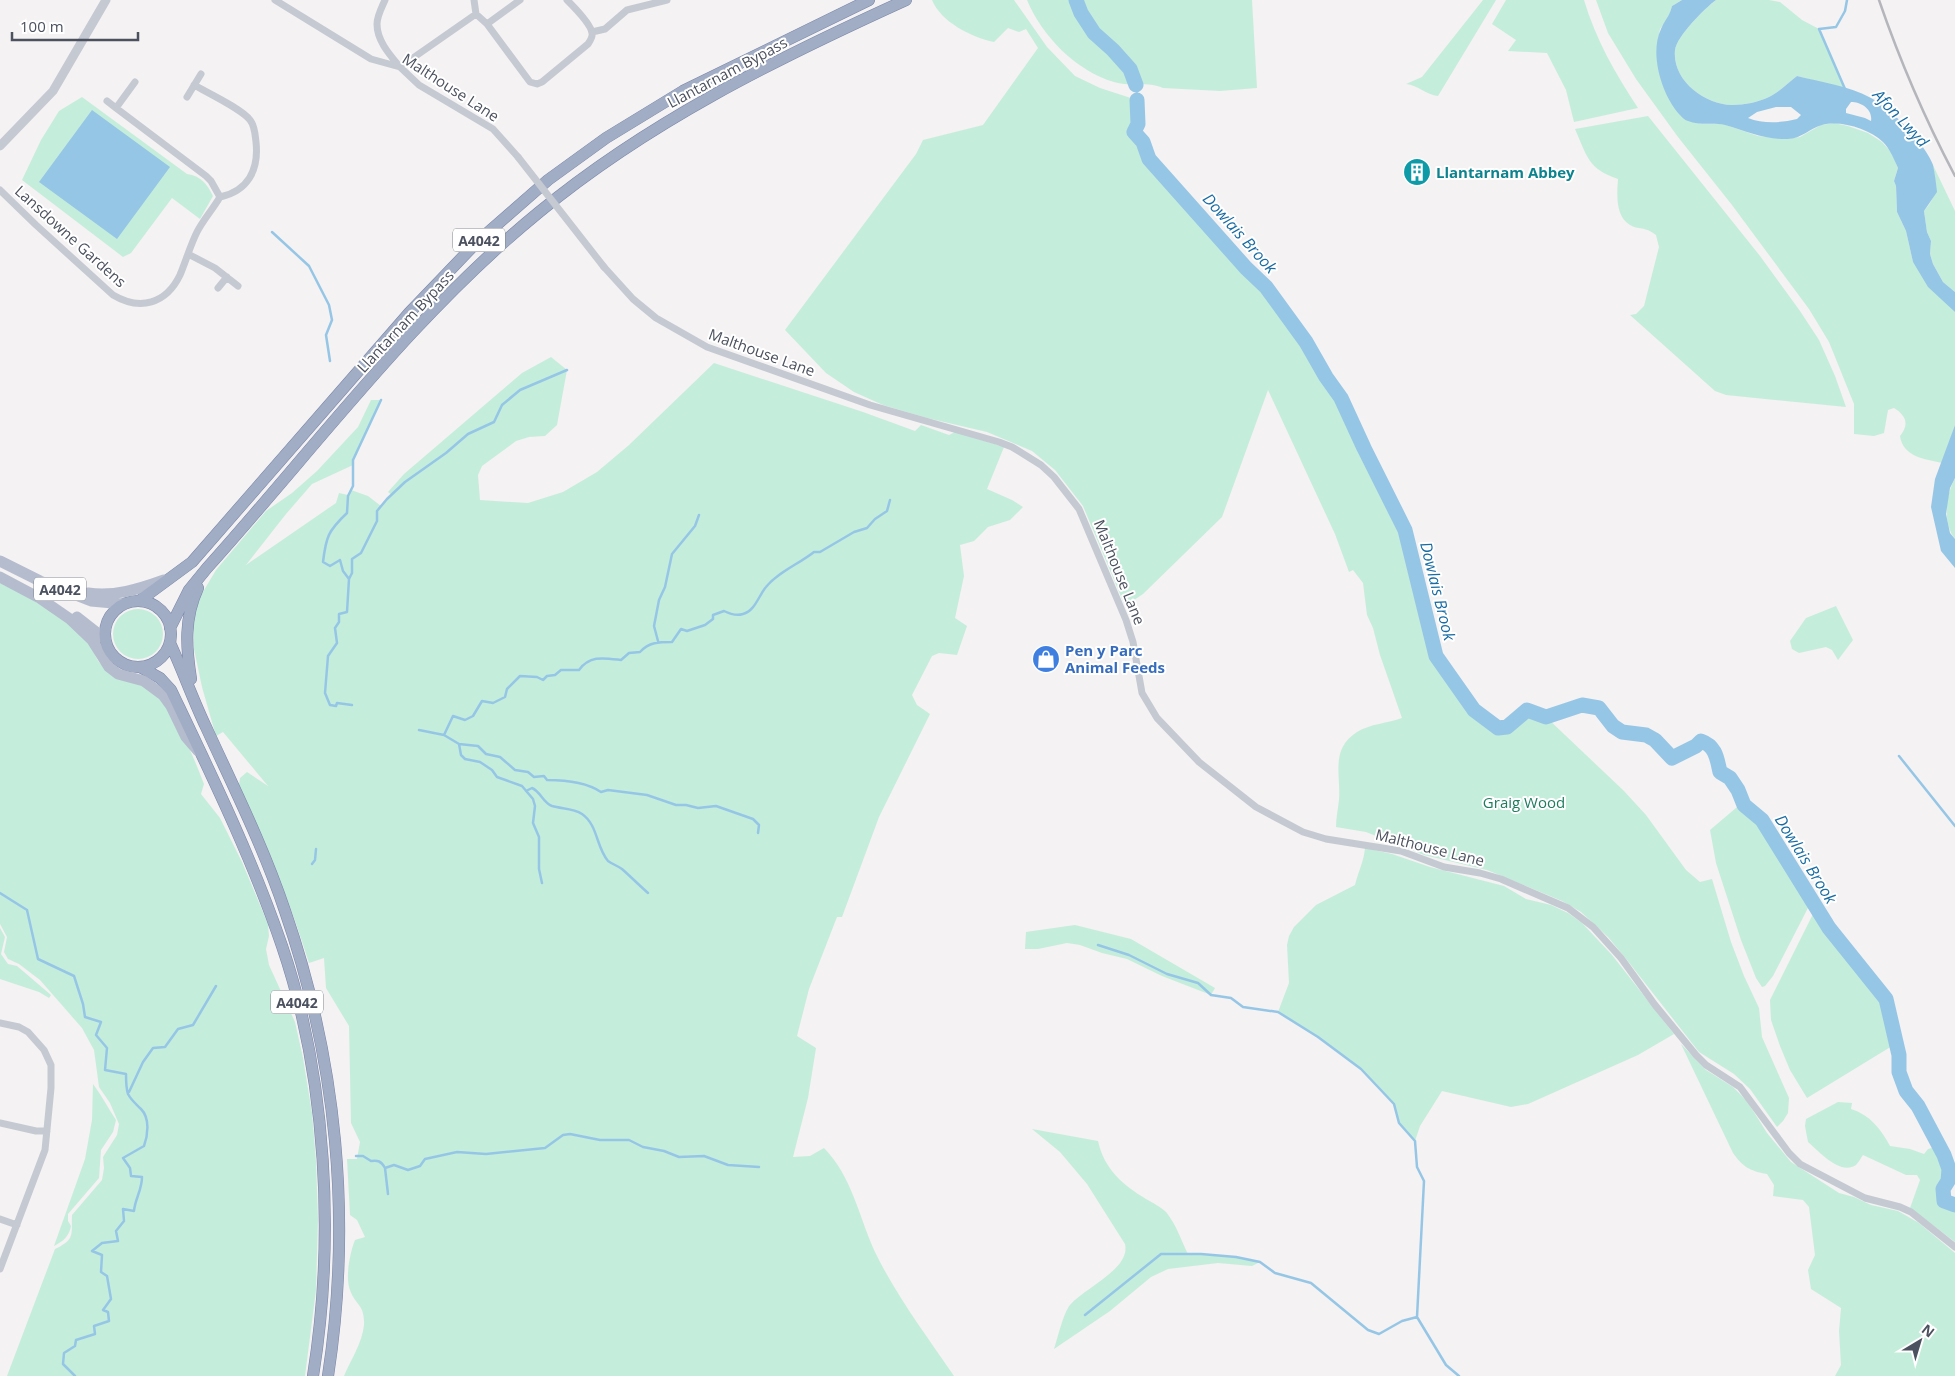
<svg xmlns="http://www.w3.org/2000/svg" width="1955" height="1376" font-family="'Open Sans',sans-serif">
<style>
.green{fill:#c5eddc}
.water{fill:#96c6e6;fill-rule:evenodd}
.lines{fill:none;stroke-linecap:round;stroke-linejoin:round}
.stream{stroke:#96c6e6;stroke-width:2.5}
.river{stroke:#96c6e6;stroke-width:15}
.trunk-casing{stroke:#7986a8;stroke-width:12}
.minor{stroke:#c4c9d2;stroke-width:7}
.tertiary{stroke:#c4c9d2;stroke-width:9}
.primary{stroke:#b4bcce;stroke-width:11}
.trunk{stroke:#a1acc5;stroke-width:11}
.rail{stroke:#b5b6bb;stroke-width:2.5}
.minor-bridge{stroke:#c4c9d2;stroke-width:7}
.labels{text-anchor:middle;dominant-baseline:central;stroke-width:4;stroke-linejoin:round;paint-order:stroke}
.shield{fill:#fff;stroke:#81858e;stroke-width:1}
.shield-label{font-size:14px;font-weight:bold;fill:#4b515e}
.street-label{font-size:15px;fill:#4b515e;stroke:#fff}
.culture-label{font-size:15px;font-weight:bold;fill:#0d838f;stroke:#fff;text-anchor:start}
.shop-label{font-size:15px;font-weight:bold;fill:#366cbe;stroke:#fff;text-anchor:start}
.park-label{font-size:15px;fill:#207b5f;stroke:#fff}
.water-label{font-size:16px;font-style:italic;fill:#186ca4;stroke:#fff}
</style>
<rect width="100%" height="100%" fill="#f4f2f2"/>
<path class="green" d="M932,0h82l33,47 28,29 25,12 37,12 1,24 -4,8 9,10 6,17 97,109 20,19 40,55 20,35 15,21 23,50 41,82 31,126 38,54 24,18 9,-2 20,-16 19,7 78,74 22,24 40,55 14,12 12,-3 19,63 13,34 15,32 3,29 27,61 -1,15 -5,8 -6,6 -27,-38 -16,-15 -35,-22 -72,-92 -19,-23 -27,-25 -19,-11 -75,-31 -63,-15 -58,-23 -30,-5c0,-9 2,-18 3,-27 2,-25 -9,-51 18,-68 13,-8 31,-9 45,-14l-22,-63 -7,-27 -6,-13 -4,-32 -10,-13 -4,2 -14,-38 -67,-144 -46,127 -79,77 -18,12 -42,-100 -28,-36 -23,-19 -45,-19 -60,-14 -44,-13 -29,-13 -28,-19 -41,-43 131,-176 7,-14 60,-15 55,-77 -12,-19 -7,3 -11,-4 -14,14c-23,-5 -53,-20 -62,-42z
M1027,0h225l5,88 -37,3 -57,-3c-15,-7 -33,-1 -49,-6 -38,-11 -72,-46 -87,-82z
M1483,0h13l-58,96c-12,-1 -20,-11 -32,-12l16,-7z
M1506,0h78c12,40 31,73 54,108l-64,14 -8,-32 -19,-37 -39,-2 8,-11 -24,-16z
M1596,0h86l-10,6 -3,11 -9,12 -3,18 1,19 42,58h23l35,12 30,3 12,-2 21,-12 13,-2 14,3 20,7 14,9 10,11 6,15 -4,13 2,5 1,26 9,19 7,31 42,50v113l-13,38c-17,-4 -39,-6 -42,-27 9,-11 7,-20 -6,-28l-6,2 -4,23 -10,3 -20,-2v-30l-25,-62 -20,-33 -77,-104 -54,-68 -42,-58 -28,-46z
M1716,0h53l11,2 22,18 17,9 26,60 -48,-13c-9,7 -18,16 -28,21 -10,5 -25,8 -37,8 -28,-1 -60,-25 -57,-55 2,-14 30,-42 41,-50z
M82,97l105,77c14,2 20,10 26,22l-13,23 -28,-21 -41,55 -8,4 -101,-77 19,-40 18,-29z
M1648,116l112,140 40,55 19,29 16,36 11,31 -120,-12 -11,-4 -85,-76 6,-1 8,-8 15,-59 -3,-12c-11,-9 -18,-5 -26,-10 -15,-9 -13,-31 -12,-46 -30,-10 -31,-23 -43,-50z
M1932,163l23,48v81l-12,-10 -10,-18 -3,-10 1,-13 -4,-9 -3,-21c14,-16 13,-27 8,-48z
M551,357l16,13 -10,55 -12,11 -16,1 -13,4 -34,25 -4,9 2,25 48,3 35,-11 34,-20 32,-27 85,-82 149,49 52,19 6,-6 28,10 6,-3 49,15 -17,42 25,11 11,7 -13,13 -22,7 -14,14 -14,4 4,31 -9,42 12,8 -10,29 -18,-2 -7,3 -20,39 5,10 13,9 -51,103 -37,100h-5l-28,72 -12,47 19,12 -8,50 -15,59 17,-1 14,-8c28,29 34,66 50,102 21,44 52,85 80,126h-610c7,-17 18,-32 20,-51 1,-21 -9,-20 -14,-35 -5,-12 0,-38 5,-50l10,-3 -8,-17 -7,-5 -3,-56h10l3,-17 -9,-19 -2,-97 -23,-38 -2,-30 -15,5c-19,-61 -43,-120 -70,-178l1,-7 7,-6 21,14 -45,-54 -7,4 -14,-49 -8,-38 -1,-29 7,-23 16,-27 50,-59 26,-18 25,-22 41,-44 13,-27h10l-28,60v5l-41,19 -26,30 -40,51 90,-62 3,-10 9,2 3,-5 17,6 13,10 11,-11 -4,-3 16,-18 118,-101z
M1955,478v61c-13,-17 -9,-44 0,-61z
M0,583c31,15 61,32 86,56 6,7 8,16 13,23 3,4 8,8 11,11 11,10 30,9 42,18 25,21 40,63 52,93l-3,10 19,24 22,44 26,62 1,12 -3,13 3,16 26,57 8,36 9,55 4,48 2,58 -2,71 -11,86h-298l48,-127c21,-10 16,-15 17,-34l30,-35 2,-12 -1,-11 14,-22 2,-11 -9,-21 -11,-16 -5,-37 -12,-22 -42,-48 -21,-16 -11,-5 -4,-7 3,-15 -7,-13z
M1836,606l17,34 -15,20 -6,-10 -6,-3 -27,6 -7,-4 -2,-8 16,-23z
M113 634a25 25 0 1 1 50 0a25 25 0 1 1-50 0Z
M1743,802l19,18 49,82 -38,74 -8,10 -3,1 -6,-9 -15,-38 -25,-77 -6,-33z
M1365,848l27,6 38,13 74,19 22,13 25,6 17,8 14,10 30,32 62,79 -36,21 -110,49 -17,3 -69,-16 -22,35 -5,15 -16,-18 -5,-19 -33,-35 -43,-32 -40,-25 11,-29 -2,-38 2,-9 5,-9 22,-22 39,-20c3,-13 9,-24 10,-37z
M1816,908l13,20 57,71 11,44 -90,55 -17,-28 -10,-24 -9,-26 -1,-20z
M1075,925l56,14 84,49 -4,7 -49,-19 -35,-17 -25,-6 -22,-8 -13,-2 -29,6h-13l1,-17z
M0,928l5,9 -4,17 7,10 9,2 34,29 -2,3 -10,-6 -39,-13z
M1681,1044l25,26 27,17 14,14 20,32 24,29 48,31 15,4 17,8 27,6 21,12 36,30v123h-120l6,-11 -2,-34 2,-23 -30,-19 -3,-19 7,-15 -6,-48 -6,-7 -30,-4 1,-11 -7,-11c-17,-3 -24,-7 -34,-21z
M93,1084c9,12 15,24 23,36l-3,12 -12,18 -2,28 -31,36v7l3,5c-2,11 -8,15 -17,20l31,-87 7,-39z
M1838,1102l14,1 -1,6c19,6 30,20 39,37l20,3 14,5 4,-5 11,-3c6,10 13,23 9,35 -2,8 -6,10 -4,20l11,4v37l-45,-34 10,-28 -3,-5h-11l-43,-20c-2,3 -5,8 -7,10 -16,11 -37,-14 -48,-23l-3,-16 1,-7z
M1032,1129l66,12c6,28 25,44 48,58 7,4 15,8 20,13 10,12 15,28 22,42l48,3 24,5 -8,4 -34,-3 -50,6 -17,8 -41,34 -56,38c4,-12 9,-35 16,-44 14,-17 61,-36 55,-61l-38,-60 -27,-32z"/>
<path class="water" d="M1682,0h34c-11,8 -39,36 -41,50 -3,30 29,54 57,55 12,0 27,-3 37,-8 10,-5 19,-14 28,-21 24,6 52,10 74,22 20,10 55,47 62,67 2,9 3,18 4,27l-13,19 3,21 4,9 -1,13 3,10 10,18 12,10v20l-27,-25 -15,-25 -7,-31 -9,-19 -1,-26 -2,-5 4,-13c-4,-9 -8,-19 -15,-26 -14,-13 -42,-22 -61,-17 -12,3 -21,14 -34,14 -23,1 -42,-8 -63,-14 -12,-3 -25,1 -37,-4 -4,-1 -6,-4 -9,-7 -17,-19 -30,-60 -18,-85 4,-10 8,-11 11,-23zM1851,102c10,0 22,7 20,19l-6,-3 -19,-5v-4zM1776,107h15l10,8 -4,4c-16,4 -34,5 -49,-1l9,-6z
M92,110l78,57 -53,72 -78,-57z
M1955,425v53l-5,10 -4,26 4,19 5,6v29l-14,-17 -10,-44 4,-28z"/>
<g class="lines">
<path class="stream" d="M1845,89l-26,-60 17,-2 9,-16 2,-11
M272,232l37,34 20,39 3,15 -6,15 4,26
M349,579l3,-6v-14l9,-6 16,-32v-10l10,-12 18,-17 41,-29 22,-19 26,-12 8,-17 18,-15 47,-20
M658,641l-4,-15 5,-26 6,-13 7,-33 23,-28 4,-11
M352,705l-15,-2 -1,3 -6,-1 -5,-12 3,-37 9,-13 -2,-15 4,-6v-8l8,-2 2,-33 -6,-8 -3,-11 -10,6 -7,-4c3,-25 5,-31 24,-49l1,-17 5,-10v-26l28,-60
M419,730l25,5 15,9 19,2 8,8 14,3 15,13 13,2 6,5 10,-1 3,4c18,0 39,2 54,12l7,-2 39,5 29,10h10l12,3 18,-2 37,13 6,6 -1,8
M444,735l9,-19 12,4 8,-4 9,-15 11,2 12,-6 2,-8 13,-13 17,1 6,3 4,-4 8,-1 6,-5h18c11,-15 25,-12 42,-10l8,-7 11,-1c9,-10 19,-10 32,-10l9,-13 6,2 18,-6 8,-6v-4l11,-4c6,3 13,5 19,3 12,-3 16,-19 23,-27 12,-15 33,-23 48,-35h6l34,-20 13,-4 8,-9 12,-8 3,-11
M459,744l2,11 4,4 15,3 12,8 5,7 25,9 11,13 2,7 -2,17 6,14v32l3,14
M1899,756l56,70
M526,791l6,-3c9,4 11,15 20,18 10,3 21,2 30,8 16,11 14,33 26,47 4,3 10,5 14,8 9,8 17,16 26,24
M312,864l3,-4 1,-11
M0,893l27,17 11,49 36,17 9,28 2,13 16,5 -5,13 11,13 -2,22 21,4c0,6 0,14 2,20 3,6 8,10 13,15 9,9 7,26 3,37l-21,12 7,10 1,8 11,1c0,13 -7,22 -8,34l-11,-2 1,12 -8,10 2,10 -16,2 -10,8 10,4 -1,17 6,4 4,23 -8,11 5,2 1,9 -15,5 1,8 -19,6 -1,6 -11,7 -1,11 12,12
M1098,945l31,10 38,19 31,9 13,12 20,3 12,9 35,5 40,25 43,32 33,35 5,19 16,18 2,26 7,14 -7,136
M129,1092l14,-30 10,-14 12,-1 13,-18 15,-4 23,-39
M356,1156h7l8,5c7,-1 10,0 14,7l9,-3 14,5 12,-4 5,-7 32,-7 29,2 59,-6 18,-13 7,-1 30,6h29l14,7 21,4 15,6 25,-1 24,9 31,2
M385,1168l3,26
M1085,1315l76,-61h40l35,3 24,5 15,11 36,10 57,47 11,4 23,-13 15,-4 29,48 13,11"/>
<path class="river" d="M1076,0l5,13 13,20 19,17 17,19 6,16
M1137,100l1,24 -4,8 9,10 6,17 97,109 20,19 40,55 20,35 15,21 23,50 41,82 31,126 38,54 24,18 9,-1 20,-17 19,7 36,-12 17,3 14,18 9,6 24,3 9,5 17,18 24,-12 5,-5c15,5 16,18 19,31l10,6 8,12 6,15 18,15 67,108 57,71 13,56v17l7,19 12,15 26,49 5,14 -1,12 -5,8 1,12 11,4"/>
<g class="trunk-casing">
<path id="trunk" d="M139,601l53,-39 217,-249 68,-71 71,-62 58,-42 77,-47 186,-91
M105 634a33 33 0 1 1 66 0a33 33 0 1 1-66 0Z
M170,628l19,-38 18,-22c108,-120 205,-252 331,-355 110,-91 238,-154 368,-213
M170,643c13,28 23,57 36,84 28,61 58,121 79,184 52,150 67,308 43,465
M140,667l20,11 11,12c40,84 81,168 111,256 45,132 53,293 31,430
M191,679c-5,-32 -7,-61 7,-91"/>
</g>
<path class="minor" d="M275,0l96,59 29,8 19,18 74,44 25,28
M385,0c-3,7 -8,16 -8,24 0,17 13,31 23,43l76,-53
M474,0l2,14 11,10 43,58 7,2 5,-2 46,-38c2,-3 5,-7 4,-11 -1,-9 -18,-26 -25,-33
M487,24l33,-24
M592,32l13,-3 22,-19 40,-10
M135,82l-19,26 90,68 5,5 9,16
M187,97l14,-23
M107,101l9,7
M0,190l36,35 77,70c27,16 53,9 67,-20 6,-14 10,-29 17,-43 6,-12 16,-23 23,-35 28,-6 39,-27 36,-55 -1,-7 -1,-16 -6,-22 -8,-11 -42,-27 -56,-35
M188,254l27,14 23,18
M604,267l29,32 23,19 51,29 163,58 129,37 13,5 29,18 13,12 25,32 47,111 7,22 9,51 15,25 42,44 57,45 47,25 23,7 75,12 43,16 36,6 21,6 67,29 25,19 28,31 34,47 41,50 10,10 34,22 49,66 11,11 65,34 35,9 11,5 44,35
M218,288l9,-11
M0,1023l19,4 9,5 16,18 7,15v23l-6,62 -45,119
M0,1123l36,8h11
M0,1219l17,6"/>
<path class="tertiary" d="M0,146l53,-55 53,-91"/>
<path class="primary" d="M0,561l40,20 51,20 33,3
M0,577l47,25
M88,593c26,4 51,-4 76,-13
M41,599l29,20 22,21 17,27 9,7 26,7 19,14 8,11 15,31 12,14
M77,617l28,22"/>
<use href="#trunk" class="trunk"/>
<path class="rail" d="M1879,0c21,61 46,119 76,176"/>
<path class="minor-bridge" d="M518,157l86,110"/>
</g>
<defs>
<g id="building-disc" transform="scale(1.4375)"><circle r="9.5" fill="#0f9aa8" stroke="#fff"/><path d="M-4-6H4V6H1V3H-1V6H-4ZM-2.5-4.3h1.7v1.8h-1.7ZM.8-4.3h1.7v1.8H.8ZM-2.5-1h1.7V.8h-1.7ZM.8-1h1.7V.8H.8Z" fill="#fff"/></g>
<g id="shop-disc" transform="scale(1.4375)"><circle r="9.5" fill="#3f7fe0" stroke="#fff"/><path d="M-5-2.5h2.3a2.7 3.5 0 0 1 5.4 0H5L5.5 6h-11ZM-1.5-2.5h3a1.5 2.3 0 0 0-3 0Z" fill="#fff"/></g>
</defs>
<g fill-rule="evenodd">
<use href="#building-disc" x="1417" y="172"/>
<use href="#shop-disc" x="1046" y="659"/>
</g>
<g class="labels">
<g class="shield">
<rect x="453" y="228.5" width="52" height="23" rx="4"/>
<rect x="34" y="577.5" width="52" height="23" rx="4"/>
<rect x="271" y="990.5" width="52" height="23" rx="4"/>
</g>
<g class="shield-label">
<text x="479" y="240">A4042</text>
<text x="60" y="589">A4042</text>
<text x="297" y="1002">A4042</text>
</g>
<g class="street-label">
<text transform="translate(727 72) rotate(-28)">Llantarnam Bypass</text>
<text transform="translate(451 87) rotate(33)">Malthouse Lane</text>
<text transform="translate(71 236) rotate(42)">Lansdowne Gardens</text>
<text transform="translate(405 321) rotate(-47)">Llantarnam Bypass</text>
<text transform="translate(762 352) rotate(20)">Malthouse Lane</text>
<text transform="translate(1120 572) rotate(68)">Malthouse Lane</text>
<text transform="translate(1430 847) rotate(14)">Malthouse Lane</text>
</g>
<g class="culture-label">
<text x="1436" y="172">Llantarnam Abbey</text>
</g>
<g class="shop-label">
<text x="1065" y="650">Pen y Parc<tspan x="1065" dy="17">Animal Feeds</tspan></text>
</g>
<g class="park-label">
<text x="1524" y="802">Graig Wood</text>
</g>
<g class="water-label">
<text transform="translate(1901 118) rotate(47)">Afon Lwyd</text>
<text transform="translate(1240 233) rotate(48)">Dowlais Brook</text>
<text transform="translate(1438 591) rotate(76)">Dowlais Brook</text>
<text transform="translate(1806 859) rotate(58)">Dowlais Brook</text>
</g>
</g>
<g transform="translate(1920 1341) rotate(38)" stroke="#ffffff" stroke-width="4" paint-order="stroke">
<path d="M0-4L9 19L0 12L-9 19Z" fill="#4b515e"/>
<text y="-8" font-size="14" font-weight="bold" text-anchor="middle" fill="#4b515e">N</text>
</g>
<path d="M12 32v8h126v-8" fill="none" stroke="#4b515e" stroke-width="2.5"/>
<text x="20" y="32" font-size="15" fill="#4b515e" stroke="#ffffff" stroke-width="4" paint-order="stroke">100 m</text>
</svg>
